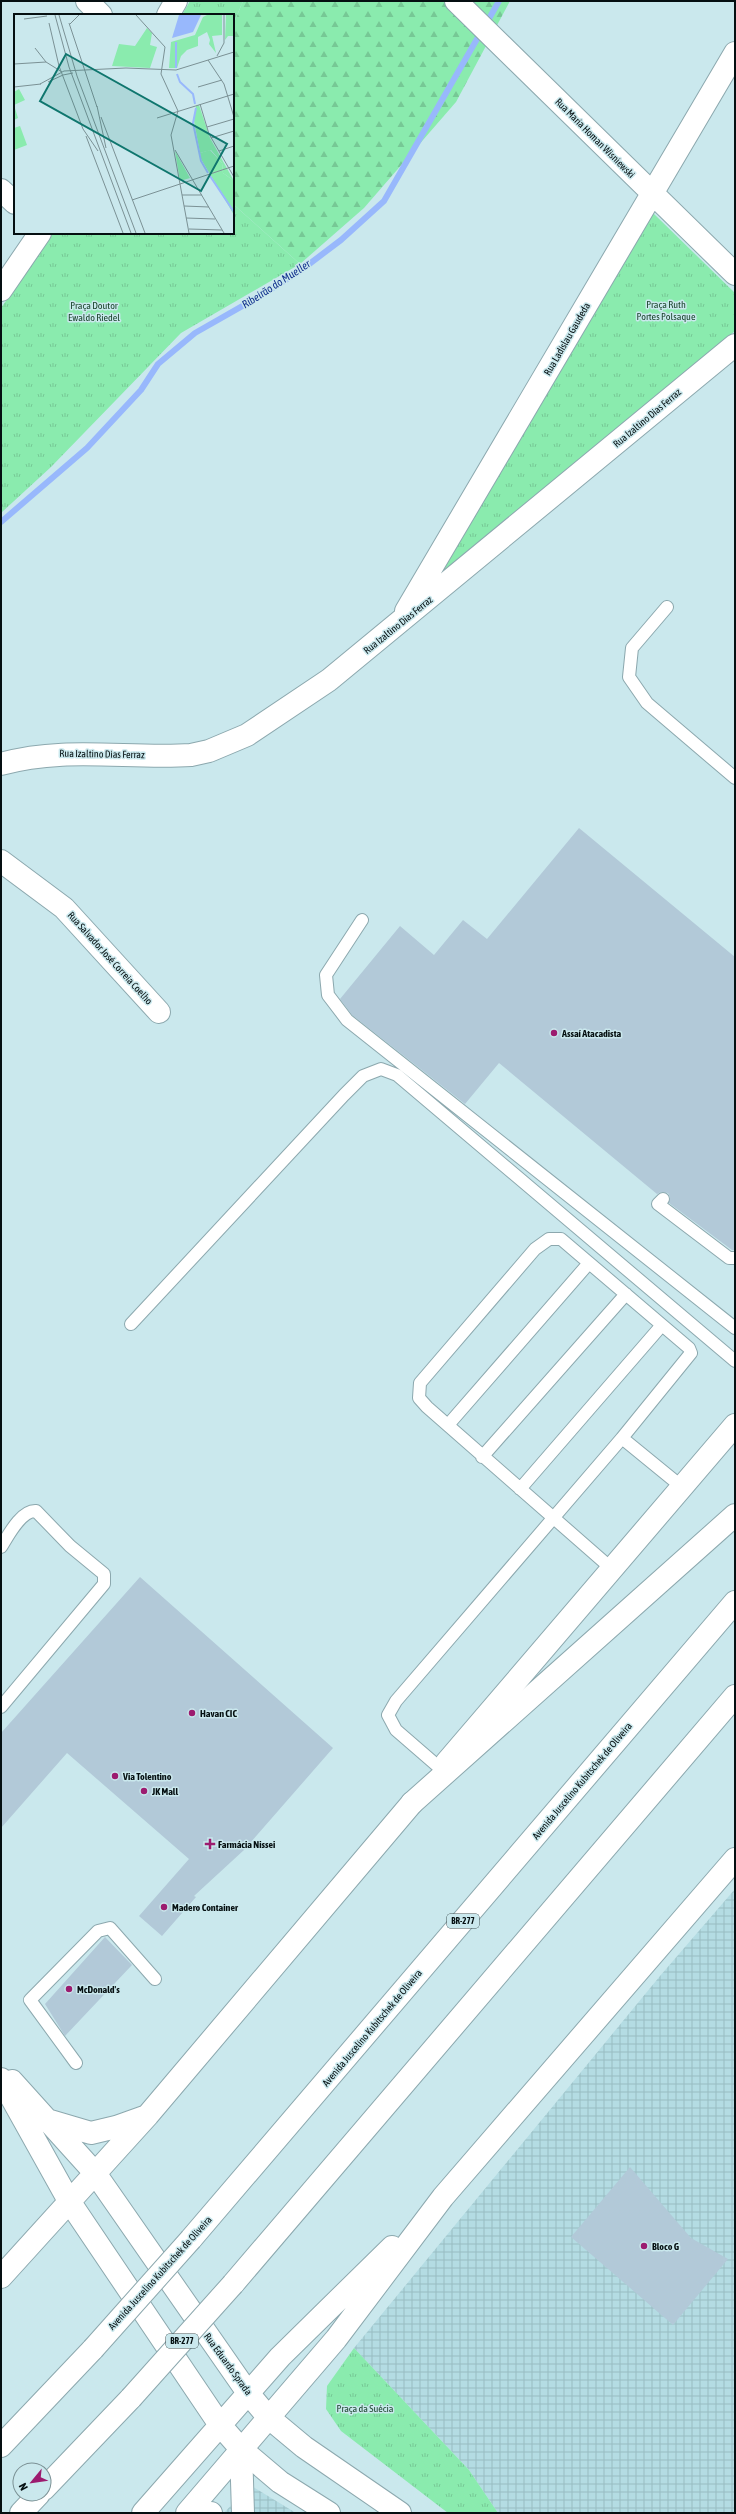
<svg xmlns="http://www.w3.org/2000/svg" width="736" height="2514" font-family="'Asap Condensed',sans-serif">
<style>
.industrial{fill:url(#industrial-grid)}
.forest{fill:url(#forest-firs)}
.park{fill:url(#park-tufts)}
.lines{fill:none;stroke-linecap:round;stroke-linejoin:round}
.stream{stroke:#98b8fc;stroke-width:6}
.building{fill:#b2c9d8}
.lane-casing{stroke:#8ca8ae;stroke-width:14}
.street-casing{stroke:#8ca8ae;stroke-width:24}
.secondary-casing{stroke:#8ca8ae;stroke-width:24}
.primary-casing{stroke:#8ca8ae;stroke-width:24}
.highway-casing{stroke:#8ca8ae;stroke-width:24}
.lane{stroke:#fff;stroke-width:12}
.street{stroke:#fff;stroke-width:22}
.secondary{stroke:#fff;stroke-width:22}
.primary{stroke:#fff;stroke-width:22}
.highway{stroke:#fff;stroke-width:22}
.highway-bridge-casing{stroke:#8ca8ae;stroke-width:24;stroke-linecap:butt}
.highway-bridge{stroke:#fff;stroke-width:22}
.poi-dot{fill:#9c1b6f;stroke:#cae8ed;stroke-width:1.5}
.labels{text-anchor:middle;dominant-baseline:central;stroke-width:3;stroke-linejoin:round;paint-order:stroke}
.shield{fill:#cae8ed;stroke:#405053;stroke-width:1}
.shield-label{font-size:9px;font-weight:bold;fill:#050f11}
.street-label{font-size:10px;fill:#050f11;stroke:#cae8ed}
.park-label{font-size:10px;fill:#1b442c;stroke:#cae8ed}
.poi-label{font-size:10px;font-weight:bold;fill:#050f11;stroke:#cae8ed;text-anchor:start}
.water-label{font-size:11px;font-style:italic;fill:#102f8d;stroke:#cae8ed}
.inset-river{fill:none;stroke:#98b8fc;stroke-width:2}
.inset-road{fill:none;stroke:#7b9195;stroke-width:1}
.view{fill:#0f766e;fill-opacity:0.15;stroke:#0f766e;stroke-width:2}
.inset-edge{fill:none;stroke:#050f11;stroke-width:2}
</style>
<defs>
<pattern id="industrial-grid" width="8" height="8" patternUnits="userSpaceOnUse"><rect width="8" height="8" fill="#b4dce3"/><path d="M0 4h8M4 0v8" fill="none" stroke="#99bcc2"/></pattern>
<pattern id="forest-firs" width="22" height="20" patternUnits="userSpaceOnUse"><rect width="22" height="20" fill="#8aebae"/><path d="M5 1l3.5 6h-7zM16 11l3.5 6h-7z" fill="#76c895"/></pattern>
<pattern id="park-tufts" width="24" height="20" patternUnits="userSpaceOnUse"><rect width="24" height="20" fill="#8aebae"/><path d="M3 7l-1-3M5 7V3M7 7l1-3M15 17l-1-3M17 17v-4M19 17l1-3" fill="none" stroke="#76c895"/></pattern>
</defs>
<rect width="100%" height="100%" fill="#cae8ed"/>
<path class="industrial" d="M735,1889v624h-237l-29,-43 -115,-122 306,-372z
M250,2485l46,28h-72z"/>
<path class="forest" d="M243,1h267l-54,101 -92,106 -64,56 -67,-60v-179z"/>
<path class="park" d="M190,1h53l-10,24v-10h-51z
M233,204l67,60 -119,69 -130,134 -50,46v-205l52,-75h180z
M653,213l82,80v38l-297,247z
M354,2348l115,122 29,43h-50l-107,-82 -15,-22 1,-23z"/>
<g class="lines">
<path class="stream" d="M486,24l13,-23
M1,522l86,-74 54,-58 17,-26 37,-31 65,-37 40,-25 41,-31 43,-39 97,-169"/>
</g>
<path class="building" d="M579,828l156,129v293h-3l-63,-47 1,-6 -2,-4 -7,-1 -4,2 -158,-131 -34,41 -113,-89 -12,-16 60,-73 34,29 29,-35 24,19z
M140,1577l193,171 -89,102 -50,46 2,1 -34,39 -23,-20 50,-57 -122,-106 -66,75v-95z
M105,1937l27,28 -67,71 -20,-32z
M630,2167l61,71 37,21 -55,66 -102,-88z"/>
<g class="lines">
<g class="lane-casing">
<path id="lane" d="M667,607l-35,41 -3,29 18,26 88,75
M362,920l-36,55 2,20 19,25 388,308
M663,1199l-5,5 71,54h6
M131,1324l213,-229 19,-19 18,-7 16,6 338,286
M448,1425l141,-162
M482,1457l144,-163
M520,1489l142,-164
M1,1547c7,-11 20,-37 35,-36l34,35 34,28v10l-103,123
M612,1569l-185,-162 -8,-9 1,-15 115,-134 14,-10h12l128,109 2,5 -69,85
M441,1769l-45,-39 -8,-15 8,-14 226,-263 60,49
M76,2063l-46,-63 68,-69 12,-3 45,51"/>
</g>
<g class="street-casing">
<path id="street" d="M87,1l14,14
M456,1l279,273
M168,15l8,-14
M1,190l14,13
M1,290l39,-57
M406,611l329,-558
M1,764c63,-18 126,-5 190,-9l18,-4 38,-16 82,-55 406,-335
M1,861l63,47 95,104
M241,2449l2,64
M188,2513h23"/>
</g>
<g class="secondary-casing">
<path id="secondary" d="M446,1763l289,-338
M268,2417l36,30 96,66
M241,2449l39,33 49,31"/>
</g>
<g class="primary-casing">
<path id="primary" d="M1,2079l68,122 151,224 21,24
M12,2081l83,92 153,220 20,24
M47,2120l44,13 25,-6 28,-10
M1,2277l147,-162 264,-312
M143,2513l137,-156 112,-110
M187,2513l149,-174 107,-142 292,-338"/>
</g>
<g class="highway-casing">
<path id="highway" d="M412,1803l323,-288
M191,2239l544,-637
M233,2284l502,-588
M1,2446l92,-97
M44,2489l87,-91
M21,2513l18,-19"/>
</g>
<use href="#lane" class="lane"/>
<use href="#street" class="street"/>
<use href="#secondary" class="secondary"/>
<use href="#primary" class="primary"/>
<use href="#highway" class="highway"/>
<g class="highway-bridge-casing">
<path id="highway-bridge" d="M93,2349l98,-110
M131,2398l102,-114"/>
</g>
<use href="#highway-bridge" class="highway-bridge"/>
</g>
<g class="poi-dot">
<circle cx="554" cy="1033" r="4"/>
<circle cx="192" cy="1713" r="4"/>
<circle cx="115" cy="1776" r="4"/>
<circle cx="144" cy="1791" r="4"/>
<path d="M208 1838h4v4h4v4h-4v4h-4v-4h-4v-4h4z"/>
<circle cx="164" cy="1907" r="4"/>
<circle cx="69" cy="1989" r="4"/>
<circle cx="644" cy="2246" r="4"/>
</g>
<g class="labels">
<g class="shield">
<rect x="447" y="1914" width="32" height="14" rx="3"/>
<rect x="166" y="2334" width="32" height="14" rx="3"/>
</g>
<g class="shield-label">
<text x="463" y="1921">BR-277</text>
<text x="182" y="2341">BR-277</text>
</g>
<g class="street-label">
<text transform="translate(595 138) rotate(45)">Rua Maria Homan Wisniewski</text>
<text transform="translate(567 339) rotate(-60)">Rua Ladislau Gaudeda</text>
<text transform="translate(647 418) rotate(-40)">Rua Izaltino Dias Ferraz</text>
<text transform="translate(398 625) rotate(-39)">Rua Izaltino Dias Ferraz</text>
<text transform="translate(102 754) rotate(1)">Rua Izaltino Dias Ferraz</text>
<text transform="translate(110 958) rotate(48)">Rua Salvador José Correia Coelho</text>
<text transform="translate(582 1781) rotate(-50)">Avenida Juscelino Kubitschek de Oliveira</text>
<text transform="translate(372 2028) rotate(-50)">Avenida Juscelino Kubitschek de Oliveira</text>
<text transform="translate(160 2273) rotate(-48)">Avenida Juscelino Kubitschek de Oliveira</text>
<text transform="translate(228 2364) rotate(54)">Rua Eduardo Sprada</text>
</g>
<g class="park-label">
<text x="666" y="304">Praça Ruth<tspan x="666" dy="12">Portes Polsaque</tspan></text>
<text x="94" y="305">Praça Doutor<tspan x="94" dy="12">Ewaldo Riedel</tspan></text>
<text x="365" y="2408">Praça da Suécia</text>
</g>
<g class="poi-label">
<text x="562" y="1033">Assaí Atacadista</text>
<text x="200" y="1713">Havan CIC</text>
<text x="123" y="1776">Via Tolentino</text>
<text x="152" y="1791">JK Mall</text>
<text x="218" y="1844">Farmácia Nissei</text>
<text x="172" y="1907">Madero Container</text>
<text x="77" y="1989">McDonald's</text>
<text x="652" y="2246">Bloco G</text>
</g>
<g class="water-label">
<text transform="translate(276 284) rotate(-33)">Ribeirão do Mueller</text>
</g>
</g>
<g transform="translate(14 14)">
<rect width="220" height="220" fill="#cae8ed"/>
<path d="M5,75l6,11 -11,5 4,13 -4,2v-28zM6,112l7,19 -13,5v-22z" fill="#8aebae"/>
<path d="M193,1h15v20l-10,1 4,17 -7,-9 1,-4 -3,-8 -9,5v9l-11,4 -6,6 -4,12h-8l2,-26 24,-7 8,-18zM212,1h8v21h-6l-3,4zM133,14l5,5 -2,12 7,2 -7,21 -38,-2 7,-22 16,2zM196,136l12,13 1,10 11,8v34l-33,-56 -1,-6z" fill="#8aebae"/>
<path d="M185,91l11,33 24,43 -11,-8 -1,-10 -11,-13 -11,3 -6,-32 2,-15zM161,137l15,27 -10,3z" fill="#8aebae"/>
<path d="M165,1h22l-8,17 -21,6z" fill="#98b8fc"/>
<path class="inset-river" d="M162,28v26M163,60l3,8 13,12 2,10M182,94l-3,15 8,38 7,12M196,162l24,36"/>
<path class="inset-road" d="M41,1l14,52 62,166M45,1l18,61 59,157M122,1l29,32 -4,27 17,37 -7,24 18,98M10,5l23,-3M35,9l10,43 24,63M55,9l28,84M56,10l9,-9M21,34l11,14 16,10M203,42l7,-13v-28M194,46l16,24 10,33M0,50l32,-2M34,68l15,-7 10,-2M26,70l24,-13 62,-3 50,2 58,-18M0,73l27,-3M184,73l24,-7M186,90l9,30 25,43M83,92l9,42M87,103l44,116M143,104l77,-24M193,113l27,-8M69,115l15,22M72,122l37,97M197,124l23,-7M161,136l49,83M205,137l15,-5M168,181h20M118,186l102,-34M170,192l25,1M172,204l29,1M175,215l33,1"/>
<path class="view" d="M52,40l161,90 -26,47 -161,-90z"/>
<rect width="220" height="220" class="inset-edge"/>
</g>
<rect width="736" height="2514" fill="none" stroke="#050f11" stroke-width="4"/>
<g transform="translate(32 2482) rotate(241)"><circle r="19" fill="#cae8ed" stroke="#7b9195"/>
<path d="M0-3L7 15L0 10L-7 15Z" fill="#9c1b6f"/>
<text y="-6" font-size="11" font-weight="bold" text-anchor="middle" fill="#050f11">N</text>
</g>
</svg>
